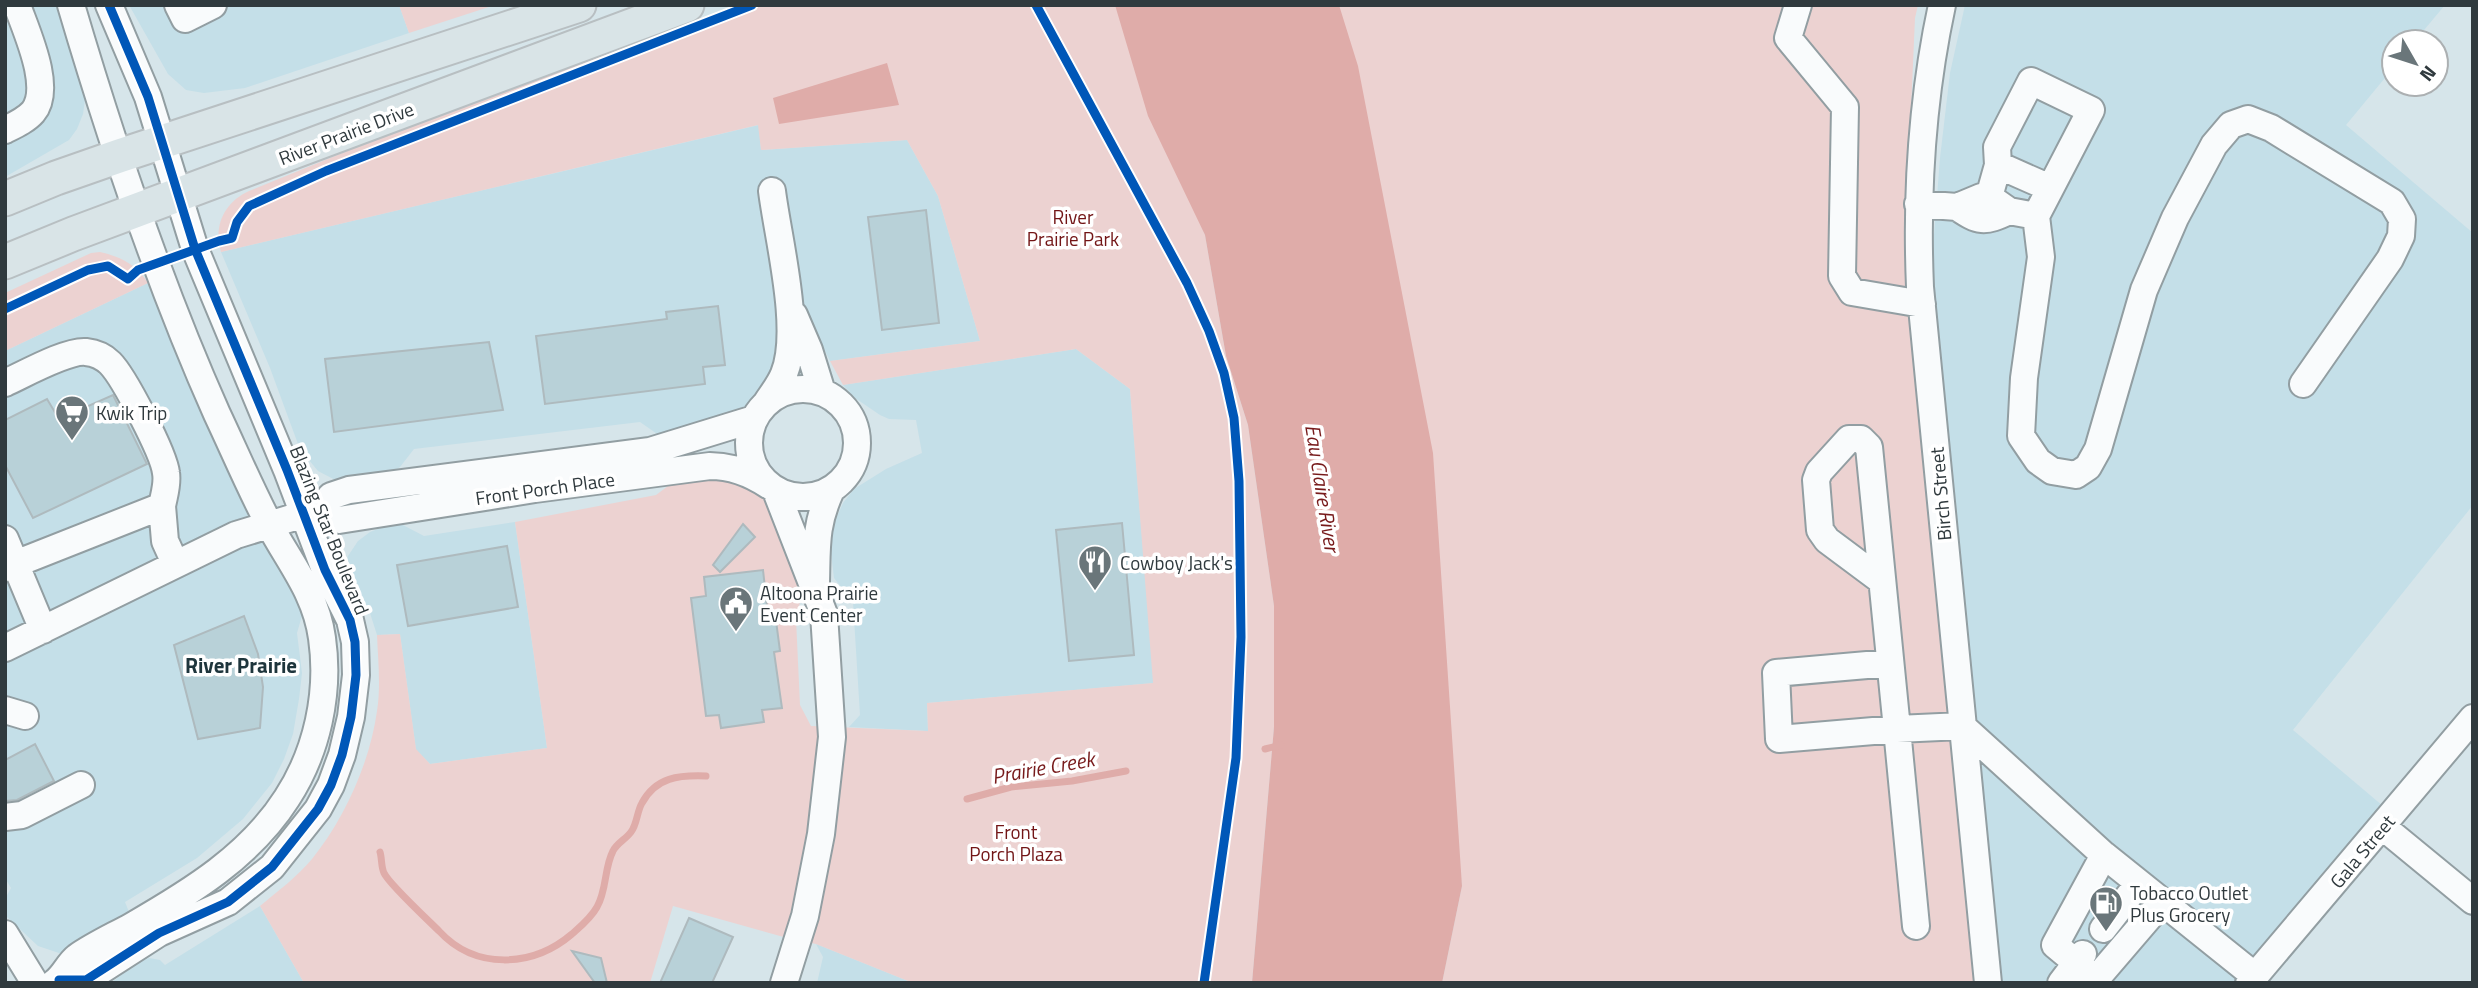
<svg xmlns="http://www.w3.org/2000/svg" width="2478" height="988" font-family="'Titillium Web',sans-serif">
<style>
.built{fill:#c4dfe8}
.green{fill:#ecd2d1}
.water{fill:#dfaca9}
.lines{fill:none;stroke-linecap:round;stroke-linejoin:round}
.stream{stroke:#dfaca9;stroke-width:7}
.building{fill:#b8d1d8;stroke:#aebabe;stroke-width:2}
.minor-casing{stroke:#929ea2;stroke-width:30}
.major-casing{stroke:#b8bfc2;stroke-width:37}
.minor{stroke:#f9fbfc;stroke-width:26}
.major{stroke:#d9e4e7;stroke-width:33}
.cycleway-casing{stroke:#fff;stroke-width:13}
.cycleway{stroke:#0057b8;stroke-width:9}
.labels{text-anchor:middle;dominant-baseline:central;stroke-width:7;stroke-linejoin:round;paint-order:stroke}
.street-label{font-size:19px;fill:#303a3e;stroke:#fff}
.park-label{font-size:19px;fill:#721516;stroke:#fff}
.poi-label{font-size:19px;fill:#303a3e;stroke:#fff;text-anchor:start}
.water-label{font-size:21px;font-style:italic;fill:#771a1b;stroke:#fff}
.neighbourhood-label{font-size:21px;font-weight:bold;fill:#1e353c;stroke:#fff}
</style>
<rect width="100%" height="100%" fill="#d6e5ea"/>
<path class="built" d="M5,5h51l29,95 -2,14 -6,15 -8,11 -64,37z
M129,5h270l10,28 -164,55 -41,5 -18,-3 -18,-16z
M1965,5h480l-31,37h-20v25l-48,58 127,108v272l-180,225 90,76 -147,177h-239l-62,-681 -2,-54 7,-90 10,-85z
M759,125l2,25 146,-10 31,56 42,145 -150,20 -21,-42 -49,76 -15,12 -19,9 -63,22 -23,-16 -226,27 -14,18 -8,6 -51,10 -23,-12 -14,-17 -6,-10 -28,-76 -49,-116z
M148,283l11,15 145,311 -7,24 5,40 -3,26 -6,35 -9,25 -12,24 -29,36 -46,39 -72,44 4,10 -3,8 -64,34 -24,-8 -31,-29 -2,-7v-11l6,-11 -6,-10v-527z
M1076,349l54,40 24,294 -227,20 1,28 -79,-4 11,-12 -7,-113 -19,-24 -4,-33 5,-24 8,-18 11,-14 32,-20 36,-16 -6,-33 -27,-1 -9,-4 -25,-17 -12,-13z
M515,522l32,226 -117,16 -14,-14 -16,-116 -23,1 -7,-22 -19,-19 -4,-7 -4,-16 5,-15 10,-15 12,-9 18,-7 13,-1 23,12z
M260,906l44,77h-193l24,-19 14,-6 11,2 5,5z
M816,944l97,39h-96l6,-26z"/>
<path class="green" d="M399,5h96l-86,28z
M739,5h376l90,230 21,121 22,69 26,181v121l-22,256h-339l-97,-39 -36,-8 -107,-30 -23,77h-346l-44,-77c18,-15 37,-29 52,-47 33,-41 58,-97 65,-148 4,-25 1,-51 0,-76l23,-1 16,115 14,15 117,-16 -32,-226 141,-27 20,-15 55,-3 24,14 13,12 35,87 -7,29 4,86 11,21 117,5 -1,-28 226,-20 -23,-294 -54,-40 -233,36 -13,-24 150,-20 -42,-145 -31,-56 -146,10 -3,-25 -537,127c-8,-27 4,-50 28,-61l108,-44z
M1339,5h579l-3,13 -7,160 67,805h-533l20,-97z
M100,252c21,5 36,12 48,31l-143,68v-58l86,-40z"/>
<path class="water" d="M1115,5h224l19,61 75,387 29,433 -20,97h-190l22,-256v-121l-26,-181 -22,-69 -21,-121 -57,-119z
M887,63l12,42 -120,19 -6,-26z"/>
<g class="lines">
<path class="stream" d="M1265,749l16,-4
M967,799l44,-12 61,-6 54,-10
M380,852c2,6 1,15 4,21 5,11 44,47 55,58 36,39 93,37 133,3 9,-8 19,-16 25,-27 10,-17 7,-39 16,-56 4,-8 13,-12 18,-19 6,-7 6,-21 11,-29 14,-26 37,-28 64,-27"/>
</g>
<path class="building" d="M926,210l13,113 -57,7 -14,-113z
M718,306l7,59 -22,2 2,17 -160,20 -9,-68 131,-17 -1,-7z
M489,342l14,68 -169,22 -9,-73z
M113,395l34,69 -114,54 -28,-53v-45l42,-21 12,20z
M1122,523l12,132 -65,6 -13,-131z
M743,524l12,13 -35,35 -7,-7z
M507,546l11,61 -110,19 -11,-61z
M763,570l5,45 7,-2 5,38 -6,1 8,56 -20,2 2,12 -43,6 -2,-13 -13,1 -15,-118 15,-2 -2,-19z
M244,616l14,38 5,33 -3,41 -62,11 -24,-94z
M35,744l19,37 -37,19 -12,1v-41z
M689,918l44,19 -21,46h-52z
M572,951l29,7 6,25h-12z"/>
<g class="lines">
<g class="minor-casing">
<path id="minor" d="M178,5l7,14 28,-14
M1798,5l-10,33 57,69 -3,169 10,16 70,12
M1942,5c-20,93 -26,187 -22,282l68,696
M5,130c10,-5 21,-10 28,-18 20,-24 -7,-81 -16,-107
M1998,165l52,23
M1989,197l9,-32 -1,-18 34,-66 60,29 -55,106 5,41 -17,121 -3,58 17,25 14,10 24,4 12,-8 10,-18 46,-159 31,-72 39,-73 17,-20 17,-6 23,9 121,74 10,17 -1,17 -11,23 -87,125
M1918,204l39,3 24,-10h8l20,14 27,5
M1957,207c22,15 27,16 52,4
M794,315l15,35 13,42
M5,383c18,-8 62,-33 81,-31 9,1 17,4 24,11 14,14 54,91 56,110 2,11 -2,22 -4,33
M749 443a54 54 0 1 1 108 0a54 54 0 1 1-108 0Z
M767,402c6,-9 13,-18 17,-28 18,-44 -6,-135 -12,-183
M776,491l48,123 8,123 -11,97 -16,82 -21,67
M321,509l18,11 196,-31 175,-23c22,0 40,7 58,19
M5,539l38,91
M5,568l157,-62 3,35 10,22
M1882,581l-55,-41 -7,-10 -4,-50 3,-8 30,-33h12l8,8 28,282 65,-3 142,129 151,121
M816,582c1,-37 -1,-57 15,-92
M5,648l231,-113 85,-26 10,-13 18,-6 301,-39 104,-32
M1890,663l-114,10 3,66 118,-10 19,197
M5,710l20,6
M5,817l17,-2 59,-30
M2383,827l90,74
M2104,855l-49,90 41,34 66,-77
M2103,929l36,-46
M5,934l30,49
M59,980h27l73,-47 69,-31 44,-35 46,-58 13,-24 11,-30 9,-38 5,-42 -1,-33 -5,-22 -25,-50 -38,-100 -92,-221 -47,-152 -39,-92
M54,983c10,-7 14,-19 23,-26 17,-12 37,-21 55,-31 59,-34 118,-70 155,-128 30,-46 43,-105 35,-160 -6,-45 -33,-76 -53,-114 -19,-36 -35,-74 -52,-110 -59,-132 -105,-270 -146,-409
M2061,983l22,-29
M2249,983l224,-265"/>
</g>
<g class="major-casing">
<path id="major" d="M5,199l51,-21 63,-22 460,-151
M5,262l68,-28 614,-229"/>
</g>
<use href="#minor" class="minor"/>
<use href="#major" class="major"/>
<g class="cycleway-casing">
<path id="cycleway" d="M1036,5l151,278 22,48 15,42 10,45 5,63 2,156 -5,121 -32,225
M5,309l83,-39 20,-4 20,13 10,-9 81,-29 13,-3 5,-16 12,-16 77,-35 426,-166
M59,980h27l73,-47 69,-31 44,-35 46,-58 13,-24 11,-30 9,-38 5,-42 -1,-33 -5,-22 -25,-50 -38,-100 -92,-221 -47,-152 -39,-92"/>
</g>
<use href="#cycleway" class="cycleway"/>
</g>
<defs>
<g id="supermarket-pin" transform="scale(1.75)"><path d="M0 17L-7.5 6A9.5 9.5 0 1 1 7.5 6Z" fill="#6a767a" stroke="#fff"/><path d="M-6-5.5h2.5l.6 2H6L4.5 2H-2.5L-4.4-4H-6ZM-1.5 3.2a1.3 1.3 0 1 0 .1 0ZM3 3.2a1.3 1.3 0 1 0 .1 0Z" fill="#fff"/></g>
<g id="restaurant-pin" transform="scale(1.75)"><path d="M0 17L-7.5 6A9.5 9.5 0 1 1 7.5 6Z" fill="#6a767a" stroke="#fff"/><path d="M-5-6h1v4h1v-4h1v4h1v-4h1v5L-1.5 .5V6h-2V.5L-5-1ZM5-6V6H3V1.5H1.5Q1.5-4 5-6Z" fill="#fff"/></g>
<g id="civic-pin" transform="scale(1.75)"><path d="M0 17L-7.5 6A9.5 9.5 0 1 1 7.5 6Z" fill="#6a767a" stroke="#fff"/><path d="M-.6-6.5H3V-4.5H.6V-3L4-1V1h2V6H-6V1h2V-1L-.6-3ZM-1.2 2.5V6h2.4V2.5Z" fill="#fff"/></g>
<g id="fuel-pin" transform="scale(1.75)"><path d="M0 17L-7.5 6A9.5 9.5 0 1 1 7.5 6Z" fill="#6a767a" stroke="#fff"/><path d="M-5.5-6h7V0h2V4h1.3V-2.5L3-4.5l.8-.8L6-3V5H2.5V1h-1V6h-7ZM-4.2-4.7v3.2H.2V-4.7Z" fill="#fff"/></g>
</defs>
<g fill-rule="evenodd">
<use href="#supermarket-pin" x="72" y="412"/>
<use href="#restaurant-pin" x="1095" y="562"/>
<use href="#civic-pin" x="736" y="603"/>
<use href="#fuel-pin" x="2106" y="903"/>
</g>
<g class="labels">
<g class="street-label">
<text transform="translate(346 133) rotate(-21)">River Prairie Drive</text>
<text transform="translate(545 488) rotate(-8)">Front Porch Place</text>
<text transform="translate(1940 494) rotate(-95)">Birch Street</text>
<text transform="translate(330 530) rotate(68)">Blazing Star Boulevard</text>
<text transform="translate(2362 851) rotate(-50)">Gala Street</text>
</g>
<g class="park-label">
<text x="1073" y="216">River<tspan x="1073" dy="22">Prairie Park</tspan></text>
<text x="1016" y="831">Front<tspan x="1016" dy="22">Porch Plaza</tspan></text>
</g>
<g class="poi-label">
<text x="96" y="412">Kwik Trip</text>
<text x="1120" y="562">Cowboy Jack's</text>
<text x="760" y="592">Altoona Prairie<tspan x="760" dy="22">Event Center</tspan></text>
<text x="2130" y="892">Tobacco Outlet<tspan x="2130" dy="22">Plus Grocery</tspan></text>
</g>
<g class="water-label">
<text transform="translate(1323 488) rotate(81)">Eau Claire River</text>
<text transform="translate(1043 767) rotate(-10)">Prairie Creek</text>
</g>
<g class="neighbourhood-label">
<text x="241" y="665">River Prairie</text>
</g>
</g>
<rect width="2478" height="988" fill="none" stroke="#303a3e" stroke-width="14"/>
<g transform="translate(2415 63) rotate(129)"><circle r="33" fill="#ffffff" stroke="#acb0b2" stroke-width="2"/>
<path d="M0-5L12 26L0 18L-12 26Z" fill="#6a767a"/>
<text y="-10" font-size="19" font-weight="bold" text-anchor="middle" fill="#303a3e">N</text>
</g>
</svg>
